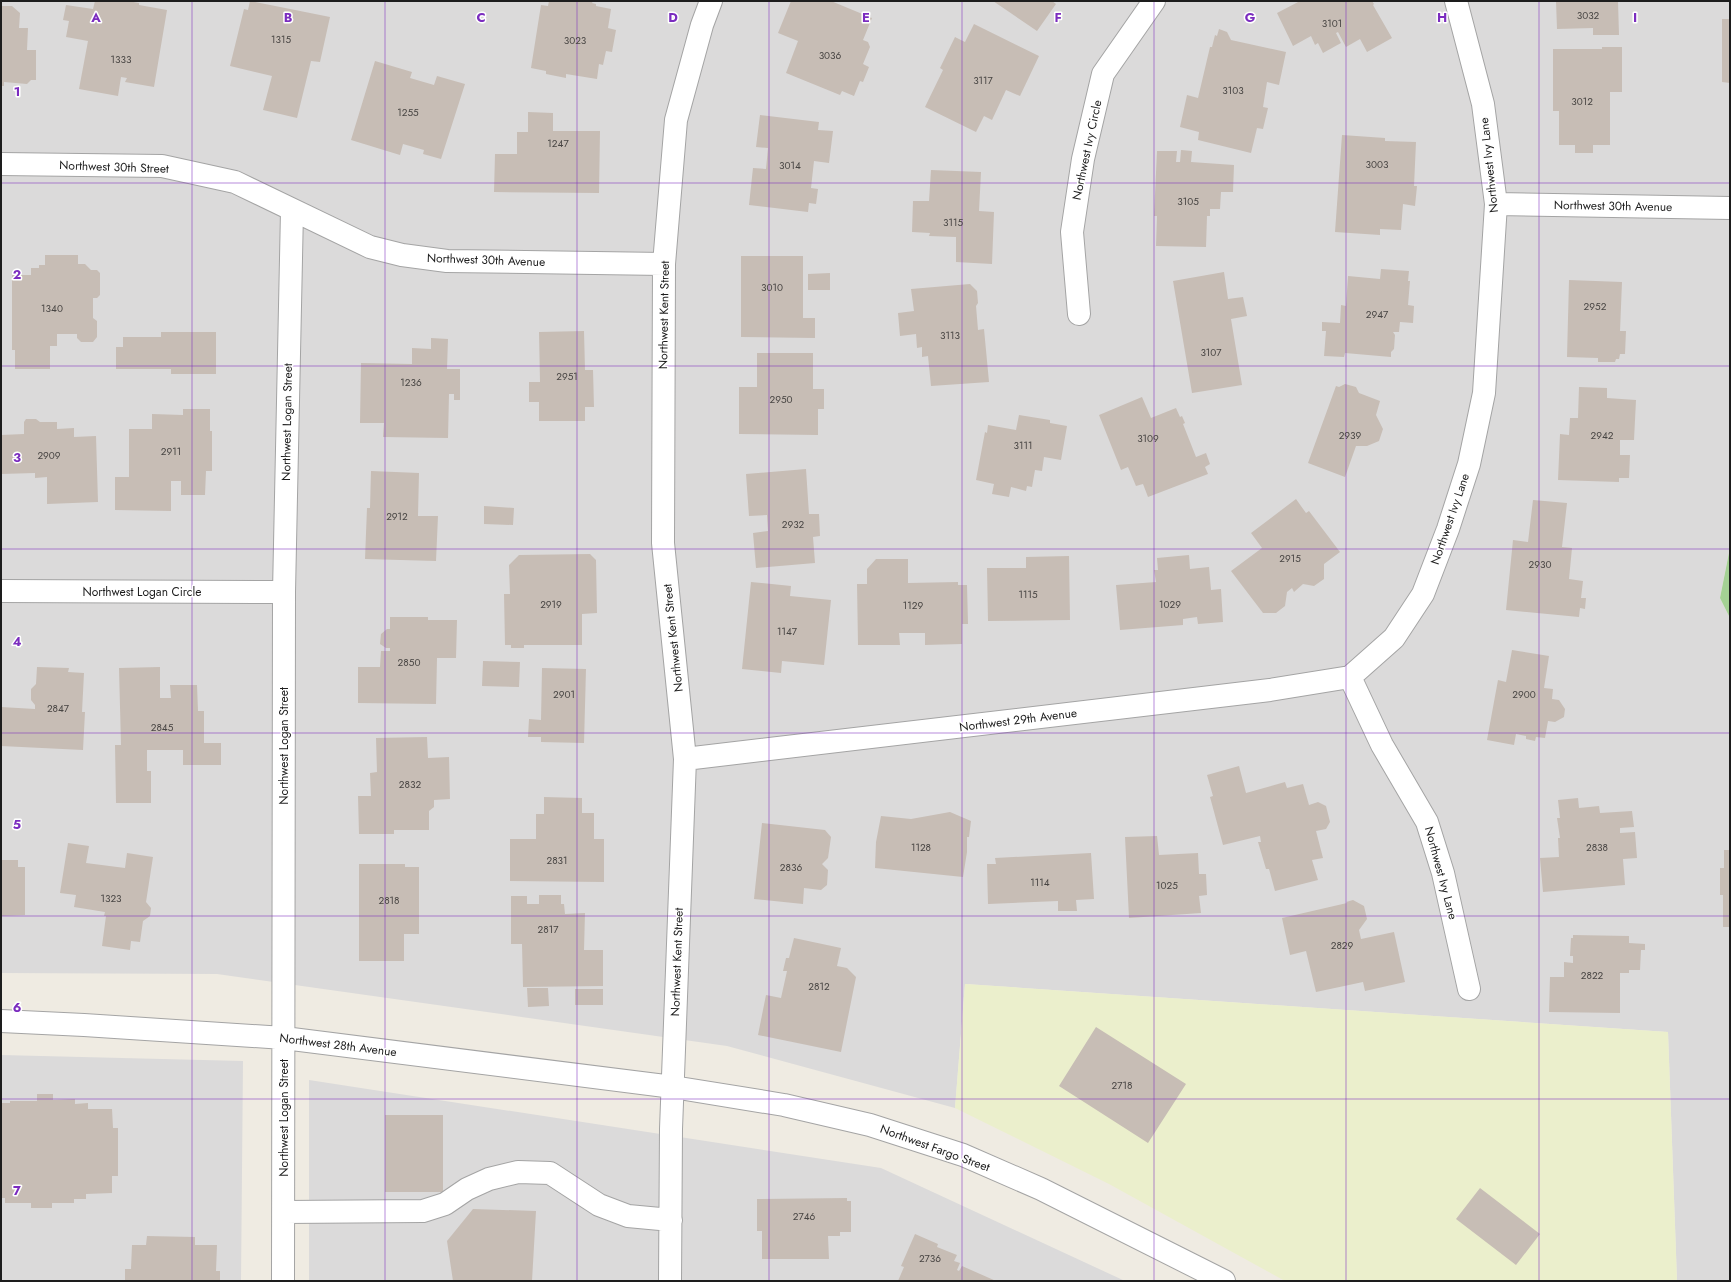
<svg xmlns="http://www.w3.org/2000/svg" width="1731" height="1282" font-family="Jost,sans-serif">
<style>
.residential{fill:#dbdada}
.farmland{fill:#ebefcc}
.forest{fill:#a4d194}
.building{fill:#c7bdb5}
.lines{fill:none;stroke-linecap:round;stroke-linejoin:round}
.minor-casing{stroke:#a4a4a4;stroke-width:24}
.minor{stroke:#fff;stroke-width:22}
.grid{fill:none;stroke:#7b2cbf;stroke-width:1;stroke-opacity:0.55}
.labels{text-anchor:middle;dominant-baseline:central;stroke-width:3;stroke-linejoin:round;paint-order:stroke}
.number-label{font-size:10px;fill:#484543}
.street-label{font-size:12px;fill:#1d1d1d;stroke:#fff}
.grid-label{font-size:13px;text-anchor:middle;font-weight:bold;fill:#7b2cbf;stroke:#fff;stroke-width:3;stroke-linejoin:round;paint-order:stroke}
</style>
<rect width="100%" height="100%" fill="#efebe2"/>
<path class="residential" d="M1,1h1729v547l-10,50 10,20v663h-53l-9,-249 -703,-48 -10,124 -228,-62 -510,-72 -216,-1z
M1,1055l242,6 -2,220h-240z
M309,1080l572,88 244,113h-816z"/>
<path class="farmland" d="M965,984l703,48 9,249h-392l-176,-97 -154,-76z"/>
<path class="forest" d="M1730,548v70l-10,-20z"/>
<path class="building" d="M95,1h33l11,2v2l28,5 -13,77 -29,-5 2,-4 -6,-1 -3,19 -39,-7 9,-48 -22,-4 3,-16 -6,-1 3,-15 27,4z
M250,1l80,16 -10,45 -9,-1 -14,57 -34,-8 9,-34 -42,-10 14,-57 4,1z
M549,1h44l-1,2 4,1v2l15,3 -3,19 8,2 -4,22 -6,-1 -3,14 -4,-1 -2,15 -31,-5v4l-20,-4v-3l-15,-3 10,-63 7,1z
M791,1h40l41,17 -9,22 5,2 2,5 -7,17 6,3 -6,15 -3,-1 -6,15 -12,-5 -2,4 -54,-22 12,-32 -20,-8z
M993,1h59l4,3 -19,27z
M1300,1h72l2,3 -1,1 19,33 -25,14 -7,-13 -14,8 -8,-15 -2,1 5,10 -18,10 -5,-10 -3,2 -4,-9 -18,10 -16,-33z
M1556,1h62l1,34h-26v-7l-36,1z
M1,6h11l8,7 -1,15h9l-1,22h9v30h-5l-4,4 -23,-2v4h-3z
M1722,19h8v64l-8,-1z
M974,24l65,32 -19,40 -14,-6 -14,30 -8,-4 -8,16 -51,-25 18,-37 -3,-2 15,-31 10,5z
M1219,29l8,3 4,8 55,12 -7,33 -12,-3 -4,25 5,1 -5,21 -6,-1 -6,25 -53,-13 1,-8 -19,-5 7,-32 11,3 12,-51h2l3,-12 2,1z
M1602,47h20v45h-12v53h-17v8h-18v-8h-16v-34h-6v-62h49z
M375,61l37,11 -2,6 24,7 3,-9 28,8 -24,75 -18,-5 1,-4 -21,-6 -3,11 -49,-15z
M528,112l25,1v18h47l-1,62 -105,-1 1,-38h22v-22h11z
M760,115l59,7 -1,8 15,1 -4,32 -15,-2 -3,27 7,1 -2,15 -7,-1 -1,9 -59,-7 4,-37 13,1 2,-21 -12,-1z
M1342,135l43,3v3l31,1 -2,44h3l-2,20 -12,-2 -2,26 -21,-1v6l-45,-3z
M1181,150l11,1 -1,11 43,3 -1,27h-12l-1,17h-10v7h-3l-1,31 -50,-1 1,-30h-3l3,-65h20l-1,11h4z
M931,170l50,2 -2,39 15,1 -2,52 -36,-2v-25l-27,-1 1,-3 -18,-1 1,-31h16z
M45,255h33v9h7l6,6h6l3,3v22l-3,3h-4v20l4,3v16l-4,5h-12l-4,-4v-4h-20v12h-7v23h-35v-19h-3v-75h19v-7h8v-3h6z
M741,256h62v62h12v20l-74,-1z
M1381,269l28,2 -1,10h2l-2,24 6,1 -1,17 -13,-1 -1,10h-6l2,3 -1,14 -3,3v5l-46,-4 -1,4 -20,-1 2,-25h-4v-9l18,1 1,-18 5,1 2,-30 32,3z
M1224,272l4,27 15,-2 4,19 -16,3 11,66 -50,8 -19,-112z
M830,273v17h-22v-16z
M1569,280l53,2 -2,49h6l-1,23h-5l-1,5h-3l-1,3h-17v-4l-31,-1z
M970,284l7,7 1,12 -2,3 2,24 6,-1 5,53 -58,4 -3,-30 -6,1v-10l-5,1 -1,-14 -16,2 -2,-23 16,-2 -3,-22z
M584,331l1,39h8l1,37h-9v14h-46v-19h-10v-20h11l-1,-50z
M161,332h55v42h-45v-5h-55v-22h7v-10h38z
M431,338l17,1 -1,30h13v31h-6v-6h-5l-1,44 -65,-1 1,-14h-24l1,-60 51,1v-16l19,1z
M757,353h56v36h11v20h-6v26l-79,-1v-47h18z
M1345,384l11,3 3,6 21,8 -4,14 7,14 -4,12 -12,5h-11l-11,31 -37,-14 28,-77 3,1z
M1579,387l28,1v10l29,2 -2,40h-14v15h10l-1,23h-10v4l-61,-2 2,-46 9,1 1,-17h8z
M1142,397l9,21 25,-10 4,9 2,-1 3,7 -2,1 13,33 10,-4 4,11 -5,3 3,7 -60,23 -5,-13 -7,2 -8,-19 -7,3 -22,-55z
M183,409h27v22h2v40h-6l-1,24h-24v-14h-10v30l-56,-1v-33h14v-48h23v-15l31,1z
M1019,415l31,5v3l17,3 -6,34 -17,-3 -2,14 -7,-1 -3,17 -5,-1 -1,5 -15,-4 -2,10 -17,-3 2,-10 -18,-4 9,-48 2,1 1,-8 28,5z
M26,419h10l4,3h17v7l17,-1v9l22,-1 2,66 -51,2v-27l-12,1v-5l-34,1v-39l23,-1v-12z
M806,469l3,45h10l1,22 -7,1 2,26 -59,5 -3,-35 15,-2 -1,-16 -18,1 -3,-42z
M371,471l48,2 -1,43h20l-2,45 -71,-2 2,-51h3z
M1296,499l10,14 3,-2 31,41 -16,12v15l-10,7 -11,-2 -9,8 -2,-4 -5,4 -2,14 -9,7h-13l-32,-42 31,-23 -11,-15z
M1533,500l34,3 -5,44 10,1 -3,31 14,2 -2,17h5l-1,11 -5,-1 -1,9 -73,-7 7,-70 15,2z
M484,506l30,2 -1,17 -29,-1z
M590,554l6,6 1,53 -15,1v31h-58v3h-13v-3h-6l-1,-51h6l-1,-29 10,-10z
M1189,555l1,14 19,-2 2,23 10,-1 2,33 -25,2 -1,-7 -14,2v6l-63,5 -4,-45 40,-3 -2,-12h4l-1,-12z
M1069,556l1,64 -82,1 -1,-53h39v-11z
M876,559h32v24l50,-1v3h9l1,39h-6v20l-37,1v-12h-26l1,12h-42l-1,-61h10v-15z
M751,582l40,4 -1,10 41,4 -7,65 -42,-4 -1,12 -39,-4z
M390,617h38v3h29l-1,38h-19l-1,46 -78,-1v-36h22l1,-16h9v-3h-4l-6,-4 1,-10 6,-5h3z
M1512,650l37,6 -5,32 9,1 -1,10 7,1 6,9 -1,8 -9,5 -7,-1 -3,17 -9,-1 -1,4 -9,-2v-3l-10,-2 -2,11 -27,-5 11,-60 8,2z
M483,661l37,1 -1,25 -37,-1z
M37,667l32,1 -1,4 16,1 -2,39h3l-2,38 -82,-4v-39l34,2v-4l-4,-5v-11l5,-5z
M160,667v31h11l-1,-13h27l1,26h6v32h17v22h-38v-15h-36v21h4v32h-35l-1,-58h6l-2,-77z
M542,668l44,1 -2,74 -43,-1v-5h-13l1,-18 12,1z
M427,737l1,21 21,-1 1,42 -16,1v7l-5,4v19h-35v4h-35l-1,-38h13l-1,-23 7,-1 -1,-34z
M1239,766l7,27 39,-11 2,6 16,-4 6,21 9,-3 8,4 4,16 -4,7 -10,2 7,27 -11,2 6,20 -43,11 -6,-22h-3l-8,-27h3l-1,-6 -37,9 -13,-48 3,-1 -6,-21z
M544,797l38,1v15h12v26h10v43l-94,-1v-42h26v-25h8z
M1578,798l1,10 20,-2 1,7 32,-2 2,16 -14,1v5l15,-1 2,26 -14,1 2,26 -82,7 -3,-34 19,-1 -1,-19h2l-3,-20h3l-2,-18z
M950,812l21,9 -2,16h-2v15l-4,25 -88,-9 1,-26 5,-26 30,3z
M762,823l63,7 6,7 -3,21 -6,6 6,6 -1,15 -6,5 -17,-2 -1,16 -49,-5z
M1157,836l2,19 39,-2 1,21h7l1,21 -8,1 2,17 -72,5 -4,-81z
M68,843l21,3 -3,17 39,5 2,-15 26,4 -7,45 5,6 -1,8 -7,5 -3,21 -9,-1 -1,9 -28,-4 4,-30h-2l1,-4 -31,-5 2,-12 -16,-2z
M1724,850h6v77h-7v-32h-3v-27h4z
M1091,853l3,46 -18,1 1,11h-19v-10l-70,3 -1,-40h9l-1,-6z
M1,860h17v7h7v48l-24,1z
M359,864h46v3h14v67h-15v27h-45z
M539,895h22v9h3l1,10 20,-1 -1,37h19v36l-80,1 -1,-43h-11v-48h16v8h12z
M1353,900l11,6 3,13 -8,11 2,9 33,-7 11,50 -40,9 -2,-9 -47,10 -10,-41 -16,4 -8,-37 65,-15 -1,-1z
M1573,935l56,1v7l16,1v6h-4l-1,20h-11v3h-9v40l-71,-1 1,-35h14v-15l9,1v-7h-3l1,-18h2z
M794,938l47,10 -4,18 10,2 9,9 -15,75 -83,-17 8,-40 15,3 6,-27h-4l3,-13h3z
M527,988h21l1,18 -21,1z
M575,989h28v16h-28z
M1096,1027l90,57 -38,59 -89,-57z
M37,1094h16v6l22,-1v5l13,-1v6h24l1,19h5v48h-6v17l-26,1v5h-12v4h-22v5h-21v-5h-26v-5h-4v-95h9v-2h27z
M385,1115h58v77h-58z
M1480,1188l60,46 -24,31 -60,-46z
M847,1198v3h4v31h-11v4h-12l1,23h-67v-28h-5v-32z
M473,1209l63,2 -4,70h-79l-6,-40z
M915,1234l23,10 -1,3 20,8 -3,6 6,2 -3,7 2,1 3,-5 34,15h-98l6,-14 -3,-1z
M147,1236l48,1v8h22l-1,26h4v10h-95v-12h6l1,-24h14z"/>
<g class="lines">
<g class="minor-casing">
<path id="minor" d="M1,164l161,2 73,16 135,65 32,8 45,6 217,3
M1496,204l234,4
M1079,314l-7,-82 11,-73 20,-85 51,-73
M1,591l283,1
M1350,677l44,-39 29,-44 25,-65 21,-65 15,-71 12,-189 -13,-100 -27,-103
M1350,677l32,68 45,77 16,51 26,116
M685,759l585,-69 80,-13
M1,1021l83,4 200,13 389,49 111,18 86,20 93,30 78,34 183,92
M284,1212l139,-1 22,-7 22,-15 22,-10 29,-7 32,1 49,32 29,11 43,4
M283,1281l1,-689 8,-381
M670,1281l1,-152 14,-370 -22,-216 1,-279 12,-144 26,-95 9,-24"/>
</g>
<use href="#minor" class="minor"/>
</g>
<path class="grid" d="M192,1v1280M385,1v1280M577,1v1280M769,1v1280M962,1v1280M1154,1v1280M1346,1v1280M1539,1v1280M1,183h1729M1,366h1729M1,549h1729M1,733h1729M1,916h1729M1,1099h1729"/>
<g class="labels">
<g class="number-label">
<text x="1588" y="15">3032</text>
<text x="1332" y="23">3101</text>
<text x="281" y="39">1315</text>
<text x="575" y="40">3023</text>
<text x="830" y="55">3036</text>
<text x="121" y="59">1333</text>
<text x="983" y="80">3117</text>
<text x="1233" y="90">3103</text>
<text x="1582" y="101">3012</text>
<text x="408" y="112">1255</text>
<text x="558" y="143">1247</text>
<text x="1377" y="164">3003</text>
<text x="790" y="165">3014</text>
<text x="1188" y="201">3105</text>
<text x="953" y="222">3115</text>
<text x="772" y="287">3010</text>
<text x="1595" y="306">2952</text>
<text x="52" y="308">1340</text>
<text x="1377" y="314">2947</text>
<text x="950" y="335">3113</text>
<text x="1211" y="352">3107</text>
<text x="567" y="376">2951</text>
<text x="411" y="382">1236</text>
<text x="781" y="399">2950</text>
<text x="1350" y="435">2939</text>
<text x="1602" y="435">2942</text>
<text x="1148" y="438">3109</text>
<text x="1023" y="445">3111</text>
<text x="171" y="451">2911</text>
<text x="49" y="455">2909</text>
<text x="397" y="516">2912</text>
<text x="793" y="524">2932</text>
<text x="1290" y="558">2915</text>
<text x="1540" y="564">2930</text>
<text x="1028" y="594">1115</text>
<text x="551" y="604">2919</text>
<text x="1170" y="604">1029</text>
<text x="913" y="605">1129</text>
<text x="787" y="631">1147</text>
<text x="409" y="662">2850</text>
<text x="564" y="694">2901</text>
<text x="1524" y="694">2900</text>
<text x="58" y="708">2847</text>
<text x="162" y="727">2845</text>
<text x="410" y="784">2832</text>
<text x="921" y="847">1128</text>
<text x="1597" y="847">2838</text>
<text x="557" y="860">2831</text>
<text x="791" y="867">2836</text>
<text x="1040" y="882">1114</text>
<text x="1167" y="885">1025</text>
<text x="111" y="898">1323</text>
<text x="389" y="900">2818</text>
<text x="548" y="929">2817</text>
<text x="1342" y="945">2829</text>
<text x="1592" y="975">2822</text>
<text x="819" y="986">2812</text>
<text x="1122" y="1085">2718</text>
<text x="804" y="1216">2746</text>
<text x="930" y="1258">2736</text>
</g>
<g class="street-label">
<text transform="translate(1087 150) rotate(-78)">Northwest Ivy Circle</text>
<text transform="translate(1489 165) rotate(-96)">Northwest Ivy Lane</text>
<text transform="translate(114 167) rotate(2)">Northwest 30th Street</text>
<text transform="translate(1613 206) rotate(1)">Northwest 30th Avenue</text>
<text transform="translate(486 260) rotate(2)">Northwest 30th Avenue</text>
<text transform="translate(664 315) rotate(-89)">Northwest Kent Street</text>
<text transform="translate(287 422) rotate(-89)">Northwest Logan Street</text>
<text transform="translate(1450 519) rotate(-71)">Northwest Ivy Lane</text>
<text x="142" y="592">Northwest Logan Circle</text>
<text transform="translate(673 638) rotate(-96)">Northwest Kent Street</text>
<text transform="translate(1018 720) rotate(-7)">Northwest 29th Avenue</text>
<text transform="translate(284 746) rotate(-90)">Northwest Logan Street</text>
<text transform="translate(1441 873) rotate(75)">Northwest Ivy Lane</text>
<text transform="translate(677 962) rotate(-88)">Northwest Kent Street</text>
<text transform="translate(338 1045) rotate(7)">Northwest 28th Avenue</text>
<text transform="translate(284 1118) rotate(-90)">Northwest Logan Street</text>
<text transform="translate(935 1148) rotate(20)">Northwest Fargo Street</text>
</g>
</g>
<g class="grid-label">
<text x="96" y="22">A</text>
<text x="288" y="22">B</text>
<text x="481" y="22">C</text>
<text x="673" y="22">D</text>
<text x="866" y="22">E</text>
<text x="1058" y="22">F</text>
<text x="1250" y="22">G</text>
<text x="1442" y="22">H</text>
<text x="1635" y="22">I</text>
<text x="17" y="96">1</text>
<text x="17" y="279">2</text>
<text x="17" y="462">3</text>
<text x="17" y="646">4</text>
<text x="17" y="829">5</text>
<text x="17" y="1012">6</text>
<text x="17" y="1195">7</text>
</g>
<rect width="1731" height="1282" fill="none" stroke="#1d1d1d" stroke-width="4"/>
</svg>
